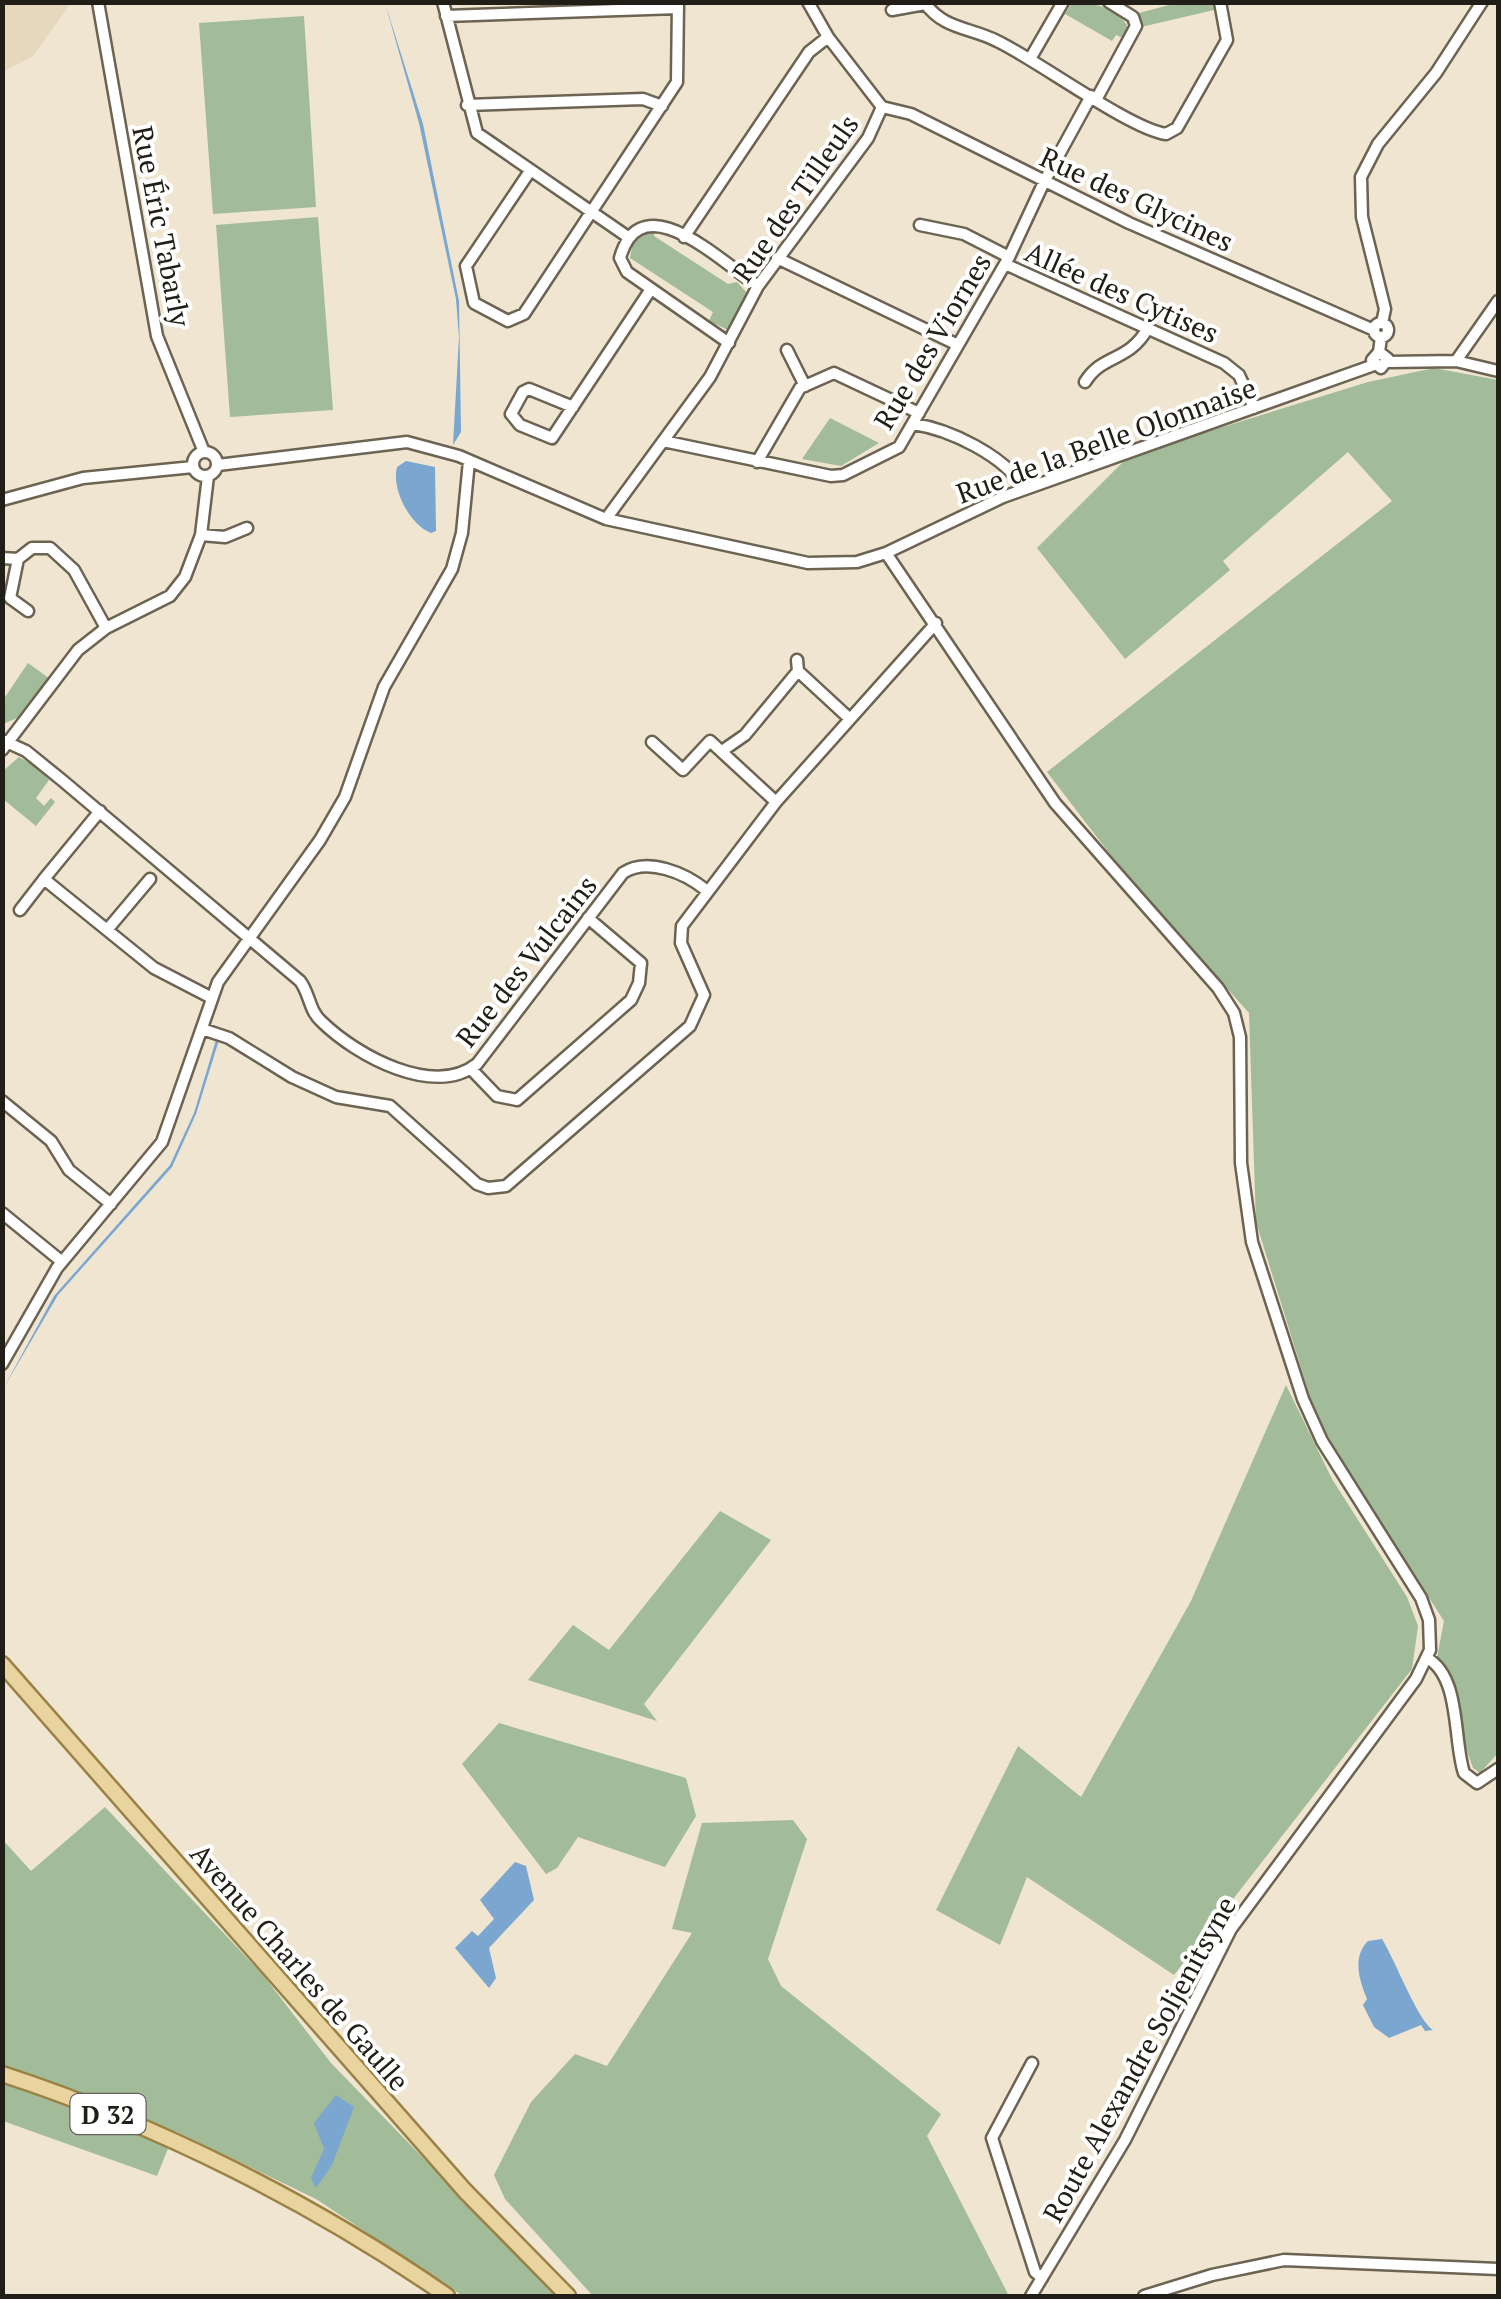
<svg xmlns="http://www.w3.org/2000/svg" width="1501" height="2299" font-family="'PT Serif',serif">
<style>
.built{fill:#e6d8bd}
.green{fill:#a2bb98}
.water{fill:#7aa6cf}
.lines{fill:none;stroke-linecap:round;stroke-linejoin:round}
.minor-casing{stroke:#6c6352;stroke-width:15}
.major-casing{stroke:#9a8246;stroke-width:19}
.minor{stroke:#fff;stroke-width:10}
.major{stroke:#e9d49f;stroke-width:14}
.labels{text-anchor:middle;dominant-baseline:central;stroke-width:8;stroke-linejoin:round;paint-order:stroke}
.shield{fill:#fff;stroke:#64625d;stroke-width:2.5}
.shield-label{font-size:25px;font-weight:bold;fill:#211e17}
.street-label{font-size:28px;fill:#211e17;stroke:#fff}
</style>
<rect width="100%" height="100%" fill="#efe5d1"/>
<path class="built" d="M3,2l68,1 -38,53 -30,16z"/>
<path class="green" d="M1181,2l32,1 1,7 -73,17 -6,-13z
M1072,3c21,-1 45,4 56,24l-5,11 -7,-3 -4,6 -47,-27z
M304,16l12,191 -103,7 -14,-191z
M318,217l15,193 -103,7 -14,-192z
M655,227l-1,9 74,48 9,-2 10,11 -19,37 -19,-9 4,-9 -83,-54 3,-17z
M1434,368l64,12v1373l-18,20 -7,-5 -37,-105 8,-42 -111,-173 -23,-51 -54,-175 -7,-209 -120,-134 -82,-107 345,-271 -44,-49 -125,109 7,9 -105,89 -88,-111 92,-92 239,-74z
M830,418l49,25 -38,23 -39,-7z
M28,663l22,16 -33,39 -14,6v-24z
M19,757l20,11 10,12 -13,18 8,8 7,-8 4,4 -19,24 -33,-27v-28z
M1286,1385l46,94 75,118 11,29 -6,43 -238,306 -147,-98 -27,68 -64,-35 82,-164 63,51 110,-196z
M720,1511l51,29 -127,164 13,17 -129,-41 45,-55 36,25z
M499,1723l187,55 10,38 -31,51 -87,-30 -21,31 -11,6 -84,-110z
M105,1807l158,168 68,88 226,233h-94l-147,-97 -141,-68 -18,45 -154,-55 -1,-282 29,32z
M793,1820l14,19 -39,120 13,27 160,128 -14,22 82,160h-416l-88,-97 -11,-24 37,-73 44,-48 32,12 85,-133 -20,-4 30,-106z"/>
<path class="water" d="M385,3l38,121 36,177 2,131 -8,13 6,-108 -3,-38 -37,-176z
M406,461l29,6 1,64 -5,2c-21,-8 -40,-44 -34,-66z
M216,1040h3l-23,74 -24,53 -114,128 -55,94 51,-93 116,-131 24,-52z
M515,1862l11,4 8,34 -45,48 7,30 -7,10 -34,-40 17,-17 6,5 16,-17 -14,-19z
M1382,1939c13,21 36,82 51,91l-8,1 -4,-6 -32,13 -15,-11 -11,-22 4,-6c-8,-19 -15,-42 1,-58z
M336,2095l18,12 -22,58 -16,23 -5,-10 13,-29 -10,-26z"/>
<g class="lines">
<g class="minor-casing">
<path id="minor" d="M98,2l59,334 47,116
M443,2l34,131 151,104
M808,2l20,35 54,70
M924,2c20,28 46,25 73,39 40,19 133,88 169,93l11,-6 50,-88 -7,-38
M892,10l33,-6
M446,16l232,-8
M1030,59l33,-57
M1097,98l39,-72 -3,-9 -24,-15
M467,105l176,-6 19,7
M882,107l29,7 218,109 245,107
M530,171l-64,95 8,37 34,18 16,-7 153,-232 1,-80
M920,225l44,9 45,23
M684,237l125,-185 19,-15
M777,258l181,87
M1005,264l219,99 15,12 15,33
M1374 330a7 7 0 1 1 14 0a7 7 0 1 1-14 0Z
M1382,323l3,-14 -23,-92 -1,-40 17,-33 58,-71 46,-71
M729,343l-102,-71 -7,-14c21,-76 101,4 138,28
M787,350l18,36
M1379,352l9,7 -7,9 -9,-8 7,-8 2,-15
M1456,361l42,-60
M1388,362l68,-1 42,10
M1085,382c18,-29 43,-19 63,-54
M573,407l-44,-18 -6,3 -12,22 9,11 32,13 99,-149
M913,424c36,5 93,32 111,65
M663,441l168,35 12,-1 56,-28 110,-190 35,-75 47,-86
M193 464a12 12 0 1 1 24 0a12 12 0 1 1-24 0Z
M757,462l43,-74 34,-15 85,40
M218,465l189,-23 52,14 147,63 202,44 49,-1 29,-9 117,-56 371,-132
M2,500l81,-22 110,-11
M606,519l104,-142 48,-91 110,-148 14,-31
M201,535l24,2 22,-9
M886,553l169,250 163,185 16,25 6,24 1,126 11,79 51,157 19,42 99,157 8,22 1,30 -14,29 -185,250 -106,211 -94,156
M2,558l16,1 14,-11h18l24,22 32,58
M18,559l-8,39 18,13
M797,660l1,11 52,48
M2,740l24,11 37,30 237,200c10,13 9,30 22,41 35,34 112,76 155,42l146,-191c25,-16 62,0 83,17
M652,742l31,28 27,-29 66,61
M2,750l76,-100 28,-22 64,-32 15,-19 16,-42 7,-59
M722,751l23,-16 53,-64
M100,811l-56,68 110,89 56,29
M20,910l24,-31
M107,930l43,-51
M202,1029l27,9 63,39 44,20 54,9 87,78 11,4 18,-2 184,-160 14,-31 -23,-52 1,-17 94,-124 160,-179
M471,1069l26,27 20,4 114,-100 8,-17 2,-20 -53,-45
M2,1101l49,40 18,29 42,34
M2,1213l59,48
M2,1364l55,-96 105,-126 56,-160 102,-142 25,-43 39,-110 68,-118 10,-36 7,-72
M1427,1658c34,19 26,82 37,115l13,10 21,-14
M1032,2063l-40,75 43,134 7,6
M1144,2296l68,-21 72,-15 214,9"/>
</g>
<g class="major-casing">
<path id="major" d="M2,1664l463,527 103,105
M2,2074c156,51 311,129 445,222"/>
</g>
<use href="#minor" class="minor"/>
<use href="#major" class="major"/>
</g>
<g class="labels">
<rect class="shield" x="70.5" y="2094" width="75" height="40" rx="8"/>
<g class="shield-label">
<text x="108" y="2114">D 32</text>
</g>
<g class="street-label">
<text transform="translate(795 198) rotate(-55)">Rue des Tilleuls</text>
<text transform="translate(1137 199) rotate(25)">Rue des Glycines</text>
<text transform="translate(162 226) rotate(79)">Rue Éric Tabarly</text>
<text transform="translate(1122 292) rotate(24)">Allée des Cytises</text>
<text transform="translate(932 341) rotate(-59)">Rue des Viornes</text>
<text transform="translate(1106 440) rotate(-20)">Rue de la Belle Olonnaise</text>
<text transform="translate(526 961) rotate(-52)">Rue des Vulcains</text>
<text transform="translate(300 1967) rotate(49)">Avenue Charles de Gaulle</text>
<text transform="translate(1139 2059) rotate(-61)">Route Alexandre Soljenitsyne</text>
</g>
</g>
<rect width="1501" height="2299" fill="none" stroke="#211e17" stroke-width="10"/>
</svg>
